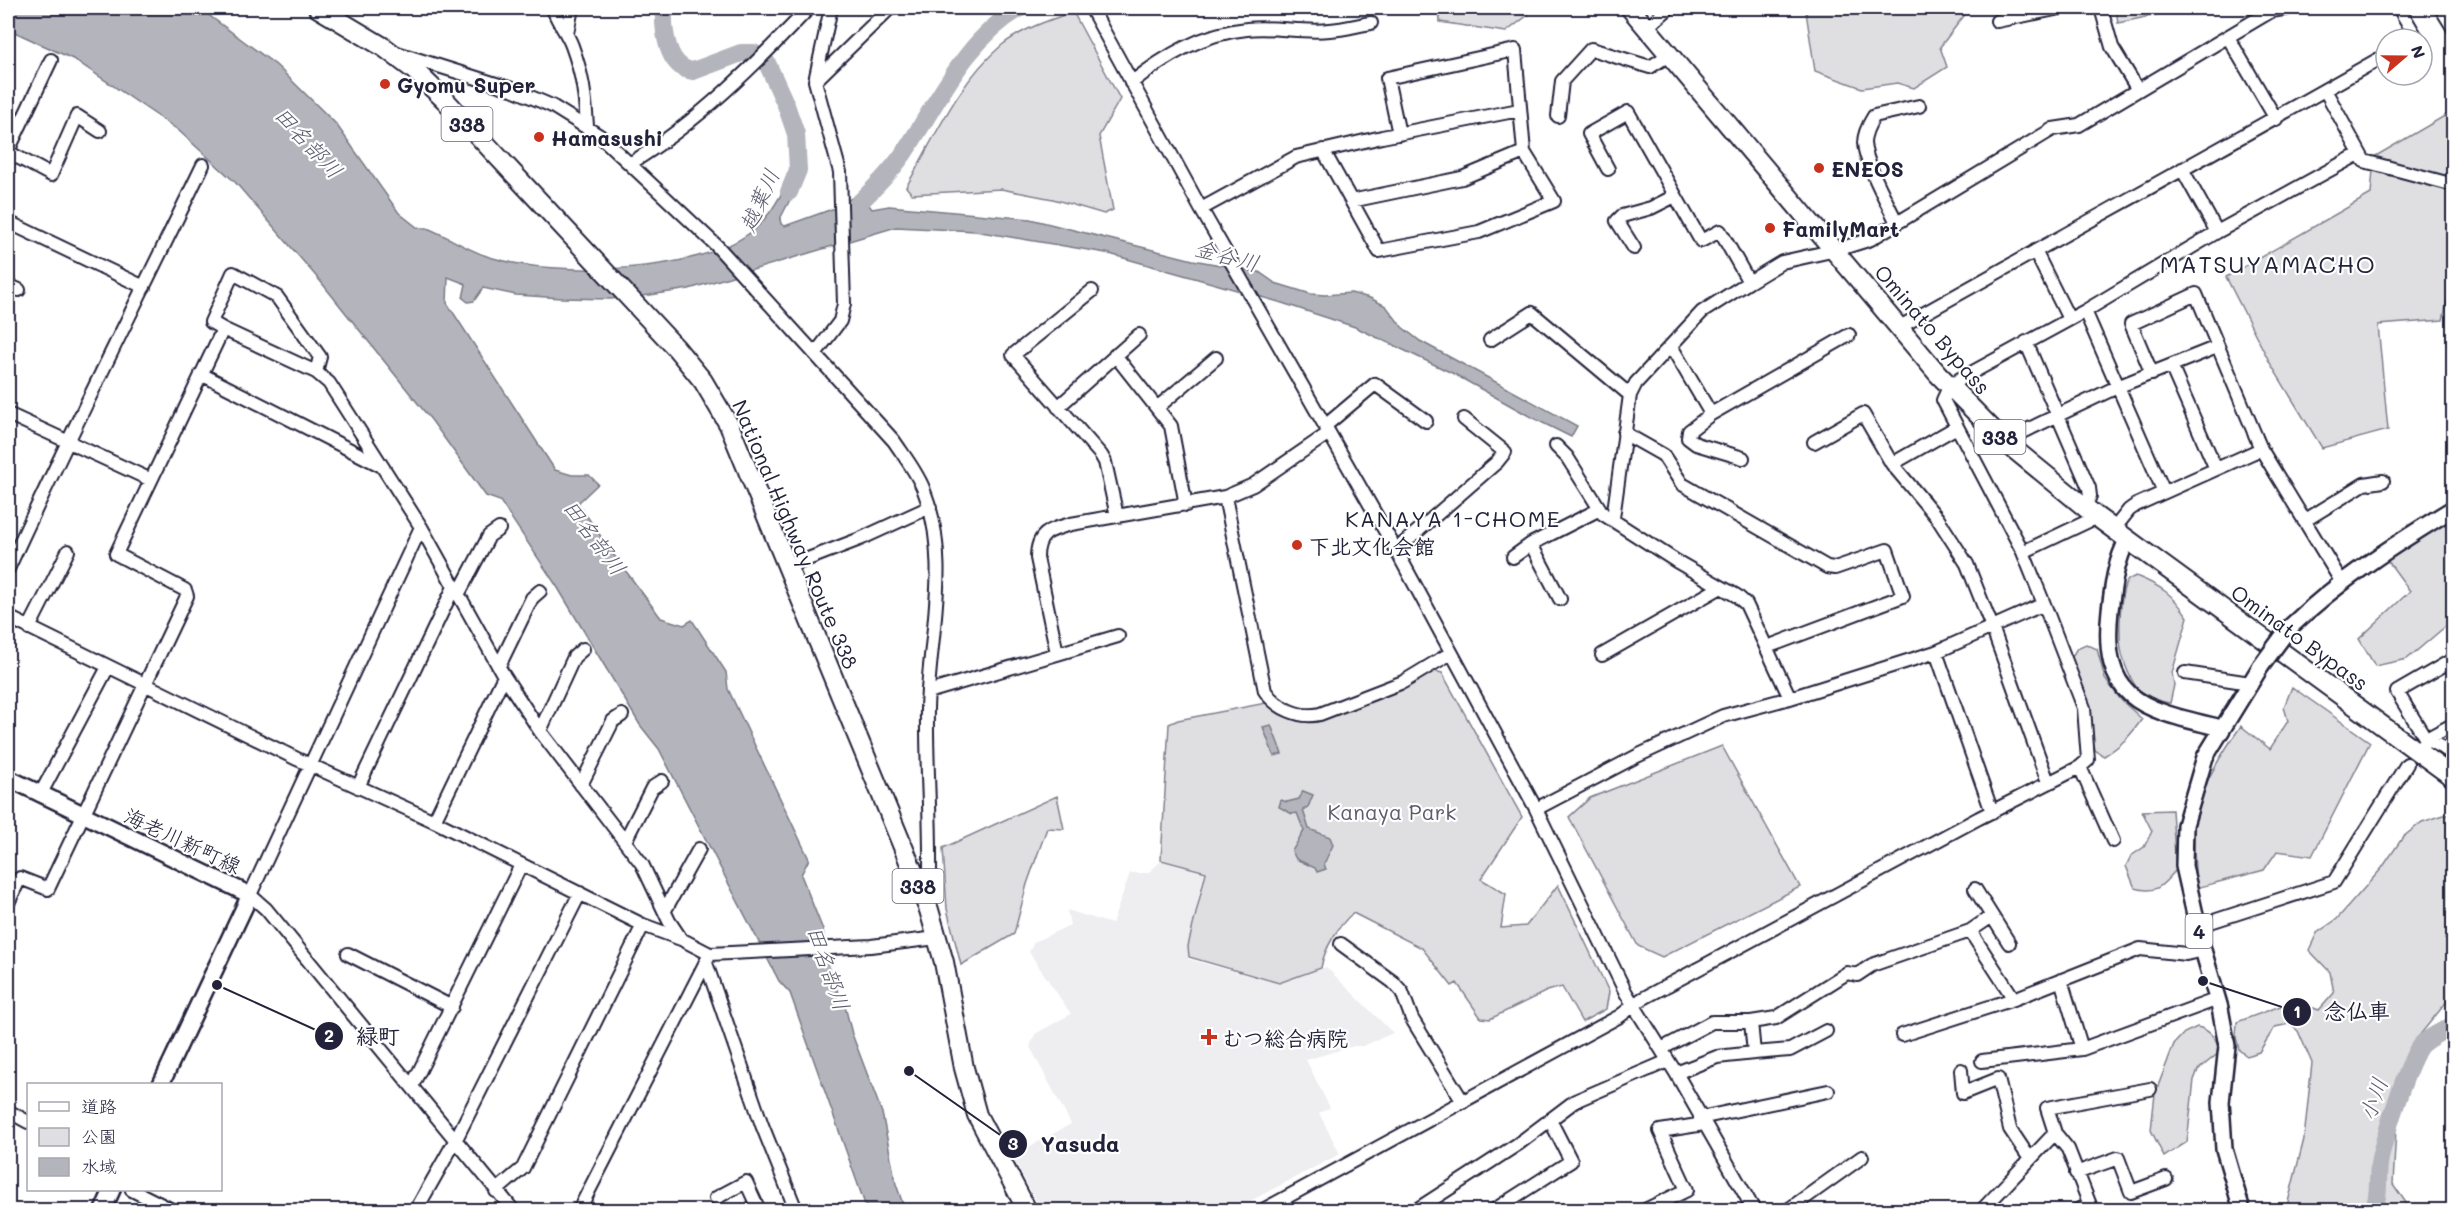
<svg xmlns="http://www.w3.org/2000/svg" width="2461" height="1218" font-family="Mali,'Klee One',sans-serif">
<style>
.built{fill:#eeeef1}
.green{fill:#dfdfe2;stroke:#80808e;stroke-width:1.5}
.water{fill:#b4b4bc;stroke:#7a7a88;stroke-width:1.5}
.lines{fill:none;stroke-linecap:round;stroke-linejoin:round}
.river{stroke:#b4b4bc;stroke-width:18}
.minor-casing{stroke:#22223b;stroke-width:16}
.major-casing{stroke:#22223b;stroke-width:20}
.highway-casing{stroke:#22223b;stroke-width:22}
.minor{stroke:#fff;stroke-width:12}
.major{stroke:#fff;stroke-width:15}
.highway{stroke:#fff;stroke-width:18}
.major-bridge-casing{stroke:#22223b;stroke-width:20;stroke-linecap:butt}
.major-bridge{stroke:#fff;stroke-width:15}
.poi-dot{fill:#c8321e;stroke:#fff;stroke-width:2}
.labels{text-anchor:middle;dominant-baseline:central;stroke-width:4.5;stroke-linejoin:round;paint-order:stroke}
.shield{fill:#fff;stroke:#646476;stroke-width:1.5}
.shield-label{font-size:20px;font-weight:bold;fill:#22223b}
.poi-label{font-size:21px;font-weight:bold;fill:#22223b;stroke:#fff;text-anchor:start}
.street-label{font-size:21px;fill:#22223b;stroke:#fff}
.park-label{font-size:21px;fill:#5b5b6d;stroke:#fff}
.water-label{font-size:22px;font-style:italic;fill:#5c5c6f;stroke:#fff}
.neighbourhood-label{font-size:22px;letter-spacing:1.5px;fill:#22223b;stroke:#fff}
.quarter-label{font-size:24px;letter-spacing:1.5px;fill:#22223b;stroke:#fff}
.leader{fill:none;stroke:#22223b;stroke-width:2}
.callout-dot{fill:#22223b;stroke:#fff;stroke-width:2}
.mark-label{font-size:18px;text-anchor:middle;font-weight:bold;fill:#fff}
.callout-label{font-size:22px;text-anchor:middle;font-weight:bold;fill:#22223b;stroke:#fff;stroke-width:4.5;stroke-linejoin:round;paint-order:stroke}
</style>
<rect width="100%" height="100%" fill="#fff"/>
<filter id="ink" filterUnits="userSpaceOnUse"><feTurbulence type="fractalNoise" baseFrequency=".0167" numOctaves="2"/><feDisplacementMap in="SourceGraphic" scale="12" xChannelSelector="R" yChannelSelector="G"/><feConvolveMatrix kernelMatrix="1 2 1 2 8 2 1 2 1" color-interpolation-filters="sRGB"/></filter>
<g filter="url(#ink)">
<path class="built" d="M1161,861l43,12 -16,71v15l91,25 47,-17 67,66 -30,13h-9l-48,14 24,48 -11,5 21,41 -107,56h-192l-29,-54 59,-32 -41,-77 5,-13 36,-20 -42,-62 5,-10 36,-17 -3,-15 45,14 18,-51h18z"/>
<path class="green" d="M1418,8h114l-4,7 -22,17 -66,-10 -1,-12z
M1814,8h156l-30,39 7,20 -33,21 -17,-5 -35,5 -47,-17 -9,-59z
M2116,8h71l-69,15z
M1073,12l47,87 -21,37 14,74 -9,4 -51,-15 -52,-10 -89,5 -6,-7c28,-48 52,-105 96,-142 20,-16 47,-25 71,-33z
M2453,111v164l-10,45 -65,5 10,105 -66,18 -52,-85 -44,-86 145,-83 3,-37z
M2453,514v106l-46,39 -32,7 -16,-27 51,-48 -25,-34z
M2136,576c27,11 36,18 52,41l-16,56 2,12 -4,18c-10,-2 -22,-4 -30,-12 -9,-8 -17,-30 -19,-42 -2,-14 -2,-59 7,-69 2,-2 6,-3 8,-4z
M2086,644l11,5 8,30 16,21 21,19c-11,16 -21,27 -38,37l-9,-6 -7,-47 -17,-45 6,-10z
M1434,671l8,2 80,144 -41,62 25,15 -5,34 25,-2 32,-41 51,107 -3,17 -24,13 -20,-35 -15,4 -57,28 -9,-1 -24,-35 -5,3 -30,-38 -69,-35c-15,13 -29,36 -32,55l-42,15 -90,-26 -1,-11 18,-74 -45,-12 8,-136 9,-4 88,-17 36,19 13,-1 91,-33z
M2292,687l78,55 -58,114 -35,-5 -13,19 -68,18c-1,-25 -4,-50 0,-75 6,-29 28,-63 45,-87l29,23 18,-28 -4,-14z
M1722,746l78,141 -138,70 -24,-11 -69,-129 21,-19z
M1057,796l7,33 -17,-1 -20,56 -13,50 -53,31 -14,-56 -4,-61z
M2172,810l4,60c-14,16 -19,24 -41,18l-9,-22 5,-10 13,-9 8,-16 -10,-20z
M2444,815h9v108l-8,16 8,6v49l-43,53 -12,45 -5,92 18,26h-125l18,-71 8,-76 -14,-32 -9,-7 -14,3 -16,25 -12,4 -8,-6 -3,-13 1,-15 57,-21 25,9 15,-17 -4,-21 -21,-22 8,-17 20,-14 45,-51 21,-31 19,-15z
M2197,1027c14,3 19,12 23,25l-22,18 -4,10 -7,62 -23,15 -13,-27 4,-36 19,-50 10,-11z"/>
<path class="water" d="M8,8h191l77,57 60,59 63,89 19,15h9c23,9 43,24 66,30 64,19 203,16 258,-26 20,-15 29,-37 42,-58l5,-4 1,12 -19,37 1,5 4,2 50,-18 25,-15 12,16 17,-3 141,13 163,41 66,12 16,11 36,11 14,1 26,-2 19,5 16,8 16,21 18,14 157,85 -6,11 -40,-20 -77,-43 -99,-47 -76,-25 -173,-49 -131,-22 -79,-4 -207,62 -39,6 -40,4 -48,-1 -46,-3 -33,-7 -9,13 -6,1 -5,-4 3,-14 -18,-7 -1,26 108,167 17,5h17l9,9 -20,19 32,47 51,68 23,7 8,-5 34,52 2,17 81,170 -8,16 22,55 8,49 13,23 8,32 30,79 14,71 9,26h-38l-77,-217 -11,-12 -120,-232 -19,-24 -82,-137 -58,-87 -14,-5 -54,-75 -111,-139 -86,-100 -57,-52 -103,-70 -67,-31z
M1271,725l11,29 -8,2 -11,-29z
M1303,791l10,4 -5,12 -5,3 6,19 21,8 3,8 -9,19 2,5 -9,3 -2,-4 -19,-9 -4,-8 12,-20 -7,-18 -5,1 -13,-7 2,-7 6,2 12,-3z"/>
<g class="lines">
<path class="river" d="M664,8c-1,20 2,60 29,63l48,-18h13
M767,63l19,42 10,29 2,36 -9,22
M848,214c20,-20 40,-38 56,-61 35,-52 60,-112 116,-145
M2373,1210c7,-14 4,-29 6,-45 2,-18 31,-111 43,-121 9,-8 21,-13 32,-19"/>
<g class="minor-casing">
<path id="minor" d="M553,8c4,14 14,24 19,38 11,30 13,49 15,80
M1091,8l110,201 195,341 140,259 90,184 50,80 78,137
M2101,8l11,39 26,43
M2399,8l17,29 -2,2
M2441,8l13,21
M1997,21l63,-13
M1647,27l22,-19
M567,33l5,-25
M2228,37l48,82
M397,53l115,36 40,17 48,30 117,110 177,195c10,15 22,30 29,47 29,72 6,147 4,221 -1,66 6,131 2,196
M816,80l74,-72
M1131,83c34,-27 72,-50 116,-54 28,-3 56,4 83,1 14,-1 28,-5 41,-7
M2325,90l39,71 90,24
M1558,116l4,-35 29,-32 59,18 19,-12
M1323,150l56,101 100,-19 75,-31 -30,-49 -9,-102 -128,28 12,56
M8,151l43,-91
M8,152l43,23 26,-59 23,15
M631,163c67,-41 125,-99 178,-155
M1608,169l-19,-35 39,-22 73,129 19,-10 29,51
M2182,169l35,63
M1351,201l111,-23 62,-26
M1201,209l95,-52 86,-20 137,-27
M8,222l136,65
M1897,223c-9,-19 -32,-60 -33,-80 0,-10 5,-19 10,-27l45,-10
M1634,248l-17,-27 5,-5 29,-8 24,-12
M2035,251l34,68
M8,285l11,5
M1092,291l-79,64 88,100 4,7 12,54
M2085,311l79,181
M1900,327c161,-91 325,-180 486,-272
M223,329l-12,-7 22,-49 44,24 43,60 -4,15
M1490,340l42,-27 98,82
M2026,342l63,146 1,8 -5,12
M1671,346l40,68
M815,354l25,-33 4,-17 -4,-132 -25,-91 16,-73
M1115,355l56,71 15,79
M2171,366l45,103
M201,374l181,92
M2152,374l-21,-50 65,-30 65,155 80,132
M1058,407l81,-72
M1158,407l58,-49
M8,414l143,66
M1325,426l50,-42 51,37
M1955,428l-63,36 46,55 29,45 25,63 56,155
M1624,433l39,22 19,29 145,83 8,1 52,-18 16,46 -136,51
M2004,441l113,-54 100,-40
M1814,442l49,-28 29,50
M1556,446l11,11 36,57 73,47 61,35 9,8 44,94
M1743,458l-47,-14 -8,-6 1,-7 22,-17 138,-79
M1225,497l40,194c11,17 35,28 55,23l83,-32 48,-29
M1613,518l17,-123 6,-12 66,-71 47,-30 33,-20 54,-12 35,-11 26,-16 156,-94 26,-4 192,-114 19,-3
M2304,521l60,-37 19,-3
M421,527l-171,368 16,14 247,301
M2114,529l15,-19 7,-5 125,-56
M1531,544l29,55
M1396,550l101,-88 8,-10 -41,-33
M2023,552l74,-35
M1513,557l18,-13 67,-34
M787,567l73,-28 70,-32
M8,569c62,-136 130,-269 195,-404
M458,595l31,-59 10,-7
M8,617l289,142 137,62 209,104 38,14 29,15 161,-8 66,-8
M29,628l39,-77
M1936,652l56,160
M1057,653l-20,-95c0,-25 12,-28 34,-34l154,-27 28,-12 76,-52
M1602,655l119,-68
M2454,659l-57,33 29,47 28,15
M499,666l33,-68 8,-7
M2185,673l65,10
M928,692l190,-56
M540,731l34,-74 9,-8
M2424,743l2,-4 28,-15
M2080,767l33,74
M581,785l32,-64 9,-6
M358,787l96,-200
M40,795l68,-128
M1536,809l101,-53 86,-40 67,-18 146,-46 108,-48
M434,821l70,-145
M625,841l27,-53 10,-7
M1975,889l34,54
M8,903l12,-25 28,11 139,-293 -2,-6 -69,-36 107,-225 93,43 13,11 92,144 83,149 36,55 102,133 27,57 12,18
M665,910l34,-61
M2198,926l136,-44 73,-118
M1970,931l22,-15
M1341,944l52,38 9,10 10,27 51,83
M348,954l104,53
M706,963l56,162 34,85
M2061,980l21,69 136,-50
M1902,1035l112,-36
M1661,1049l51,-27h39l25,-4 71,-45 10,2 15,-10 98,-34 44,68 126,-50 46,5 17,-4
M1754,1053l36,-3 36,-19
M1982,1061l100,-12
M1961,1070l2,23 35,-14 12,50 20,30
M1676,1073l41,-16 37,-4 -3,-31
M412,1086l109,-221
M8,1111l20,11
M1700,1118l128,-27
M2055,1133l13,16 22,56 -12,5
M2076,1173l42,-15 13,34 35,-13
M132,1190l40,20
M496,1191l27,-23 120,-243
M716,1198l30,-16 13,28
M416,1210l39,-69 125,-248
M579,1210l131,-256
M1263,1210l357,-194 22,-17 337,-181 101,-51 8,-7 -4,-52 -40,-104 -21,-52 -80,-152 6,-13 11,-8 125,-68 132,-79 142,-78
M1416,1210l102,-66 57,-43 93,-40
M1494,1210l77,-49 -21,-41
M1645,1210l42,-20 -27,-59 44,-7
M1788,1210l74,-53
M1982,1210l73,-77 -8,-25 103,-19"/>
</g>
<g class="major-casing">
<path id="major" d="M2128,539c-12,21 -15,46 -18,71 -10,93 34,99 111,118
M2289,628c50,-48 106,-84 165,-120
M8,778l242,117 -89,189
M103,1210l9,-20
M2242,1210l-18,-61 -3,-47 6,-56 -7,-38 -17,-58 -19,-84 1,-41 20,-68 56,-91"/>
</g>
<g class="highway-casing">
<path id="highway" d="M318,8l67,40 29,22 31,30 231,248 27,33 26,44 200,485 15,52 20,106 13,47 50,95
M1630,8l308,366 66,67 93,76 357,261"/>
</g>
<use href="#minor" class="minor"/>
<use href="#major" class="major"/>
<use href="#highway" class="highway"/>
<g class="major-bridge-casing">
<path id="major-bridge" d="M2261,666l28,-38"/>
</g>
<use href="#major-bridge" class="major-bridge"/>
</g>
</g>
<g class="poi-dot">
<circle cx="385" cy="84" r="6"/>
<circle cx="539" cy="137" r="6"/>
<circle cx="1819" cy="168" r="6"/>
<circle cx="1770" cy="228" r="6"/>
<circle cx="1297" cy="545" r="6"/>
<path d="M1206 1028h6v6h6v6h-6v6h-6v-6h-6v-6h6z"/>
</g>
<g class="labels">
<g class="shield">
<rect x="441.5" y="107" width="51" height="34" rx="4.5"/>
<rect x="1974.5" y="420" width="51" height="34" rx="4.5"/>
<rect x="892.5" y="869" width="51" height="34" rx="4.5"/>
<rect x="2185.5" y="914" width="27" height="34" rx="4.5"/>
</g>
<g class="shield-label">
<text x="467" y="124">338</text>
<text x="2000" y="437">338</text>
<text x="918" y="886">338</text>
<text x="2199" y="931">4</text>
</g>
<g class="poi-label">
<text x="397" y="84">Gyomu Super</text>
<text x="551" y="137">Hamasushi</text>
<text x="1831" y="168">ENEOS</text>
<text x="1782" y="228">FamilyMart</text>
<text x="1309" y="545">下北文化会館</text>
<text x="1222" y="1037">むつ総合病院</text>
</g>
<g class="street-label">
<text transform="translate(1933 329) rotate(49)">Ominato Bypass</text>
<text transform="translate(796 534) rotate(67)">National Highway Route 338</text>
<text transform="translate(2300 637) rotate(36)">Ominato Bypass</text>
<text transform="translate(183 840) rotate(25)">海老川新町線</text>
</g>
<g class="park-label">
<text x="1392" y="811">Kanaya Park</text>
</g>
<g class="water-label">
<text transform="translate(309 142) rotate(47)">田名部川</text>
<text transform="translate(759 200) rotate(-66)">越葉川</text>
<text transform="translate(1227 255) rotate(15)">金谷川</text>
<text transform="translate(595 537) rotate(53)">田名部川</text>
<text transform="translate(829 968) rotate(71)">田名部川</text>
<text transform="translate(2373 1099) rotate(-71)">小川</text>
</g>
<g class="neighbourhood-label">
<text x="1453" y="518">KANAYA 1-CHOME</text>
</g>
<g class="quarter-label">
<text x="2268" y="263">MATSUYAMACHO</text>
</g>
</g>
<path class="leader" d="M2203 981L2297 1012M217 985L329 1036M909 1071L1013 1144"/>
<g class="callout-dot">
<circle cx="2203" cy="981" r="6"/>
<circle cx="217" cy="985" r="6"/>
<circle cx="909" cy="1071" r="6"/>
<circle cx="2297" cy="1012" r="15"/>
<circle cx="329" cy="1036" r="15"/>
<circle cx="1013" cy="1144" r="15"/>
</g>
<g class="mark-label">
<text x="2297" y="1018">1</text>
<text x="329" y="1042">2</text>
<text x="1013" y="1150">3</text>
</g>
<g class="callout-label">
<text x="2357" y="1019">念仏車</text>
<text x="378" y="1044">緑町</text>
<text x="1080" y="1152">Yasuda</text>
</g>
<rect width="2461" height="1218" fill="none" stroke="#fff" stroke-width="30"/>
<rect x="15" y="15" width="2431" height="1188" fill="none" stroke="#22223b" stroke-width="2" filter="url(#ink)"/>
<rect x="27" y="1083" width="195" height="108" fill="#ffffff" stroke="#a7a7b1" stroke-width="1.5"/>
<rect x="39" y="1102" width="30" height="9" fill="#ffffff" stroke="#a7a7b1" stroke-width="1.5"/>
<text x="81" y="1113" font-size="18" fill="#22223b">道路</text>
<rect x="39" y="1128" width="30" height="18" fill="#dfdfe2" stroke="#a7a7b1" stroke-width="1.5"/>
<text x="81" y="1143" font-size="18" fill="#22223b">公園</text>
<rect x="39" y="1158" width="30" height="18" fill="#b4b4bc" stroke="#a7a7b1" stroke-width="1.5"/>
<text x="81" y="1173" font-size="18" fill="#22223b">水域</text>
<g transform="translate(2404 57) rotate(70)"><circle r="28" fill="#ffffff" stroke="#a7a7b1" stroke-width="1.5"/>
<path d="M0-4.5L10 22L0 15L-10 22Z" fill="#c8321e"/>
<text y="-9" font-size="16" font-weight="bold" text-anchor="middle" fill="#22223b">N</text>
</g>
</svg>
